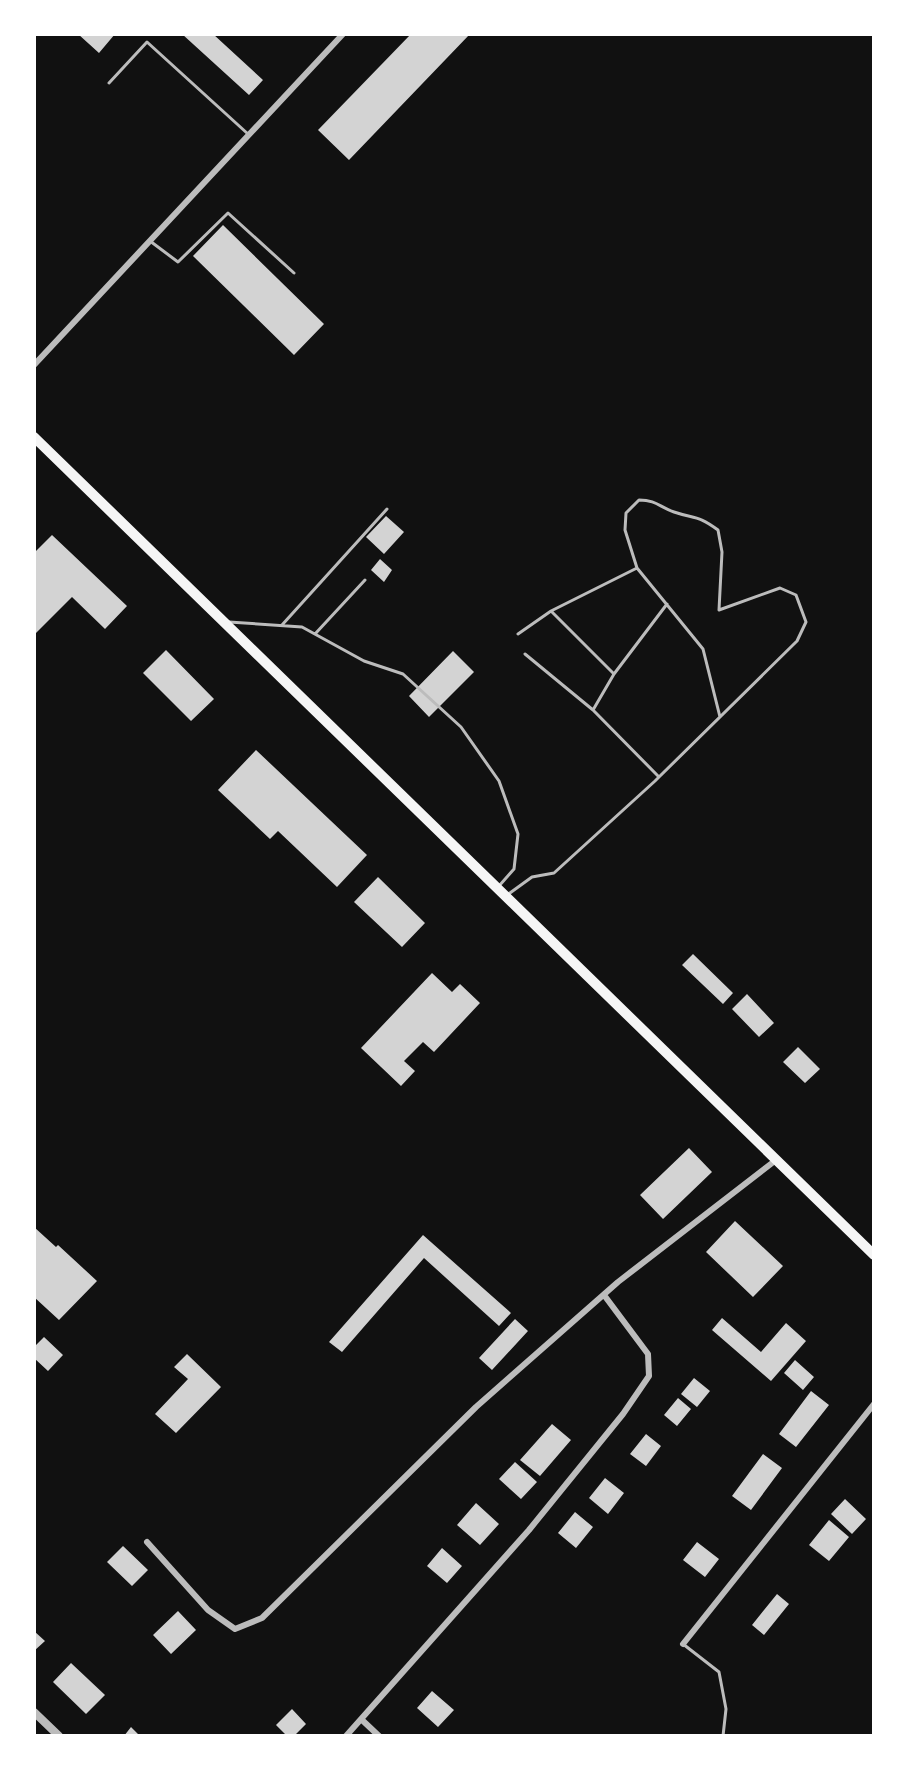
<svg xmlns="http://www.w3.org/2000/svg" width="908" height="1770" font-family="Helvetica,sans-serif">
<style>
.building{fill:#d3d3d3}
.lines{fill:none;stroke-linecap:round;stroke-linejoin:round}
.service{stroke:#bcbcbc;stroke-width:3}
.minor{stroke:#bcbcbc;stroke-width:6}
.tertiary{stroke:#bcbcbc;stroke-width:8}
.trunk{stroke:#f5f5f5;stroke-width:10}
</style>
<rect width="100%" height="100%" fill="#111"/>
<path class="building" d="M78,34h37l-16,19z
M182,34h31l50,46 -14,15z
M411,34h59l-121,126 -31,-30z
M223,225l101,99 -30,31 -101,-99z
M386,516l18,16 -20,22 -18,-17z
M52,535l75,71 -22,23 -33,-32 -38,38v-82z
M380,559l12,11 -8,12 -13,-12z
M166,650l48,49 -23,22 -48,-48z
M453,651l21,21 -45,45 -20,-21z
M256,750l111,105 -30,32 -59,-56 -8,8 -52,-49z
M378,877l47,46 -23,24 -48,-45z
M693,954l40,39 -10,11 -41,-39z
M432,973l20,19 8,-8 20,19 -46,49 -11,-10 -19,19 11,10 -14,15 -40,-38z
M747,994l27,29 -15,14 -27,-28z
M798,1047l22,22 -15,14 -22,-21z
M689,1148l23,24 -49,47 -23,-24z
M735,1221l48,45 -30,31 -47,-45z
M34,1227l22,20 2,-2 39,36 -38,39 -25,-23z
M423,1235l88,78 -12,13 -75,-68 -82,94 -13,-10z
M722,1318l39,34 25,-29 20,18 -35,40 -59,-51z
M515,1319l13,12 -36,39 -13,-12z
M44,1337l19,18 -15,16 -14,-13v-11z
M187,1354l34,33 -45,46 -21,-19 33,-35 -14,-12z
M795,1360l19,17 -11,13 -19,-17z
M694,1378l16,13 -13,16 -16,-13z
M811,1391l18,14 -33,42 -17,-13z
M678,1398l13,11 -14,17 -13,-11z
M552,1424l19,16 -31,36 -20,-16z
M646,1434l15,12 -15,20 -16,-12z
M763,1454l19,14 -31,42 -19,-14z
M515,1462l22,20 -16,17 -22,-20z
M605,1478l19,15 -16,21 -19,-16z
M845,1499l21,20 -14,15 -21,-20z
M476,1503l23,21 -19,21 -23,-20z
M575,1512l18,15 -17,21 -18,-15z
M829,1520l20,17 -20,24 -20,-16z
M697,1542l22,17 -14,18 -22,-17z
M123,1546l25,24 -16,16 -25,-24z
M442,1548l20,18 -15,17 -20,-17z
M777,1594l12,10 -25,31 -12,-10z
M178,1611l18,19 -25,24 -18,-19z
M34,1631l11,10 -11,10z
M71,1663l34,32 -19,19 -33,-32z
M432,1691l22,19 -16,17 -21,-19z
M292,1709l14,15 -12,12h-7l-11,-11z
M131,1727l9,9h-16z"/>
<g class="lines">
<path class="service" d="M109,83l38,-41 101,92
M150,241l28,21 50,-49 66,60
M551,611l63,63
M229,622l73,5 62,34 39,13 58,53 38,54 19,53 -4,35 -15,17
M282,625l105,-116
M315,634l50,-54
M518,634l33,-23 86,-43
M525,654l68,56 66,67
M593,710l21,-36 53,-70
M507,895l25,-18 22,-4 101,-92 4,-4 138,-136 9,-19 -10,-27 -16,-7 -61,22 3,-58 -4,-22c-20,-15 -23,-11 -44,-18 -15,-5 -17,-12 -35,-12l-13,13 -1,17 12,38 66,81 17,68
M683,1644l36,28 7,37 -3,27"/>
<path class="minor" d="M34,365l309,-331
M147,1542l61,68 27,19 27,-11 214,-211 142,-125 158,-122
M683,1644l191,-240
M361,1719l18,17
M346,1736l183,-206 94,-116 26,-38 -1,-22 -44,-59"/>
<path class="tertiary" d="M34,1712l25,24"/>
<path class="trunk" d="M34,437l840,818"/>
</g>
<rect width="908" height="1770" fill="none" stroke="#ffffff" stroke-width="72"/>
</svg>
